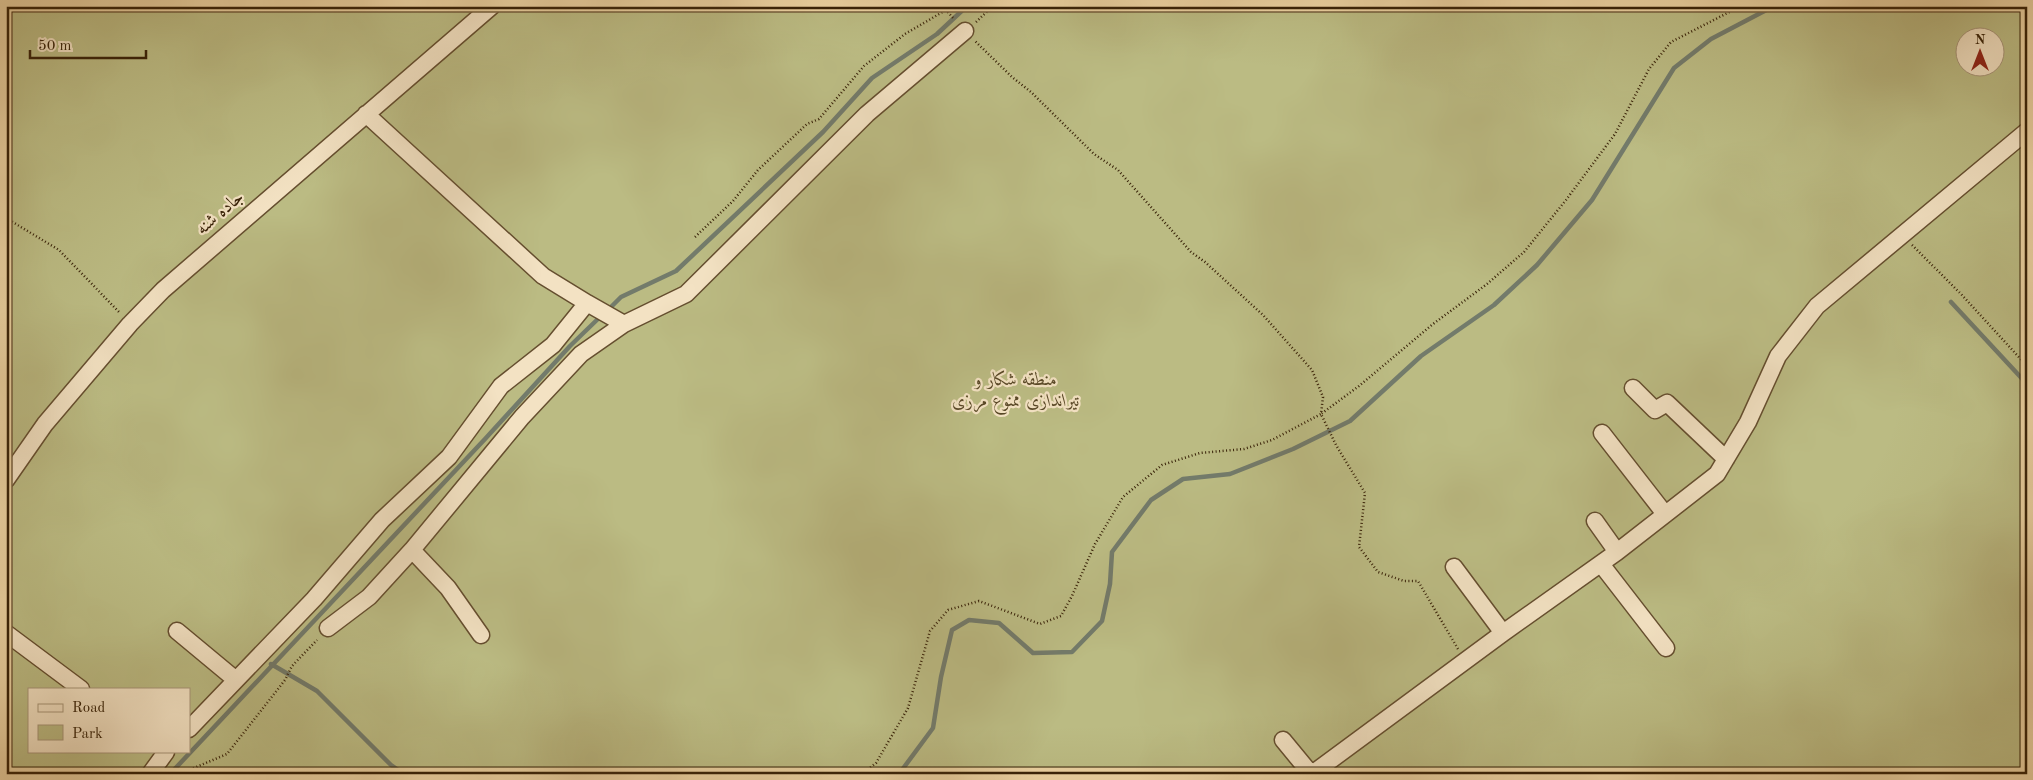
<svg xmlns="http://www.w3.org/2000/svg" width="2033" height="780" font-family="'Old Standard TT',Amiri,serif">
<style>
.green{fill:#bbbb83;stroke:#7a6e46;fill-rule:evenodd}
.lines{fill:none;stroke-linecap:round;stroke-linejoin:round}
.stream{stroke:#737b6b;stroke-width:4.5}
.minor-casing{stroke:#654e2f;stroke-width:19}
.path{stroke:#382208;stroke-width:2.5;stroke-dasharray:1 2.5;stroke-linecap:butt}
.minor{stroke:#f3e2c3;stroke-width:16}
.labels{text-anchor:middle;dominant-baseline:central;stroke-width:4.5;stroke-linejoin:round;paint-order:stroke}
.street-label{font-size:18px;fill:#382208;stroke:#f3e2c3}
.park-label{font-size:18px;font-style:italic;fill:#594827;stroke:#f3e2c3}
</style>
<rect width="100%" height="100%" fill="#ecd3a3"/>
<filter id="stains"><feTurbulence type="fractalNoise" baseFrequency=".004" numOctaves="4"/><feColorMatrix values="0 0 0 0 .2 0 0 0 0 .09 0 0 0 0 .02 0 0 0 .5 -.17"/></filter>
<radialGradient id="worn" r=".72"><stop offset=".6" stop-color="#630" stop-opacity="0"/><stop offset="1" stop-color="#630" stop-opacity=".3"/></radialGradient>
<path class="green" d="M6,6h2021v768h-2021zM1966,38h30v30h-30zM29,689h160v62h-160z"/>
<g class="lines">
<path class="stream" d="M1951,302l76,82
M608,310l13,-13 55,-26 147,-139 49,-54 65,-44 30,-28
M271,664l46,27 74,74 13,9
M170,774l315,-335 85,-93 32,-31
M899,774l34,-46 8,-51 11,-47 17,-10 30,3 34,30 39,-1 30,-31 8,-37 2,-32 39,-52 32,-21 47,-5 63,-25 57,-28 71,-65 73,-51 43,-40 55,-65 82,-132 37,-29 63,-33"/>
<g class="minor-casing">
<path id="minor" d="M366,114l177,162 44,27
M1633,388l22,22 12,-7 59,56
M1602,433l63,81
M6,480l39,-56 85,-100 33,-34 329,-284
M1595,521l22,31
M412,550l36,38 33,47
M1601,564l65,84
M1454,567l49,66
M328,628l41,-31 43,-47 110,-133 59,-63 43,-30
M177,631l59,49
M6,633l75,56
M189,729l125,-130 68,-79 67,-63 52,-71 52,-41 34,-42 37,21 62,-30 181,-180 98,-83
M1283,740l28,34
M150,774l16,-22
M1312,774l191,-141 114,-81 100,-78 31,-52 30,-66 39,-50 210,-175"/>
</g>
<path class="path" d="M948,6l-2,4 8,9
M976,22l17,-16
M6,218l53,32 60,62
M695,237l38,-36 25,-31 49,-46 12,-5 45,-53 41,-32 41,-24
M1912,245l49,49 66,72
M1458,649l-40,-68h-14l-26,-9 -19,-25 6,-54 -29,-48 -15,-31 38,-28 74,-62 54,-40 37,-32 42,-52 49,-66 34,-65 22,-27 70,-36
M189,774l5,-6 33,-14 58,-74 7,-14 25,-26
M862,774l14,-11 32,-55 22,-77 18,-21 31,-9 61,23 21,-8 11,-20 23,-52 28,-47 39,-32 38,-12 44,-4 28,-9 49,-26 2,-17 -11,-27 -49,-55 -58,-53 -14,-10 -73,-82 -24,-16 -63,-62 -19,-15 -37,-36"/>
<use href="#minor" class="minor"/>
</g>
<g class="labels">
<g class="street-label">
<text transform="translate(220 213) rotate(-41)">جاده شنه</text>
</g>
<g class="park-label">
<text x="1016" y="380">منطقه شکار و<tspan x="1016" dy="21">تیراندازی ممنوع مرزی</tspan></text>
</g>
</g>
<rect width="2033" height="780" fill="none" stroke="#ecd3a3" stroke-width="25"/>
<rect x="8" y="8" width="2018" height="765" fill="none" stroke="#382208" stroke-width="2.5"/>
<rect x="12" y="12" width="2008" height="755" fill="none" stroke="#382208"/>
<rect x="28" y="688" width="162" height="65" fill="#f3e2c3" stroke="#a89578"/>
<rect x="38" y="704" width="25" height="8" fill="#f3e2c3" stroke="#a89578"/>
<text x="72" y="712" font-size="15" fill="#382208">Road</text>
<rect x="38" y="725" width="25" height="15" fill="#bbbb83" stroke="#a89578"/>
<text x="72" y="738" font-size="15" fill="#382208">Park</text>
<g transform="translate(1980 52)"><circle r="24" fill="#f3e2c3" stroke="#a89578"/>
<path d="M0-4L9 19L0 12L-9 19Z" fill="#8f2418"/>
<text y="-8" font-size="14" font-weight="bold" text-anchor="middle" fill="#382208">N</text>
</g>
<path d="M30 50v8h116v-8" fill="none" stroke="#382208" stroke-width="2.5"/>
<text x="38" y="50" font-size="15" fill="#382208" stroke="#f3e2c3" stroke-width="4" paint-order="stroke">50 m</text>
<rect width="100%" height="100%" filter="url(#stains)"/>
<rect width="100%" height="100%" fill="url(#worn)"/>
</svg>
